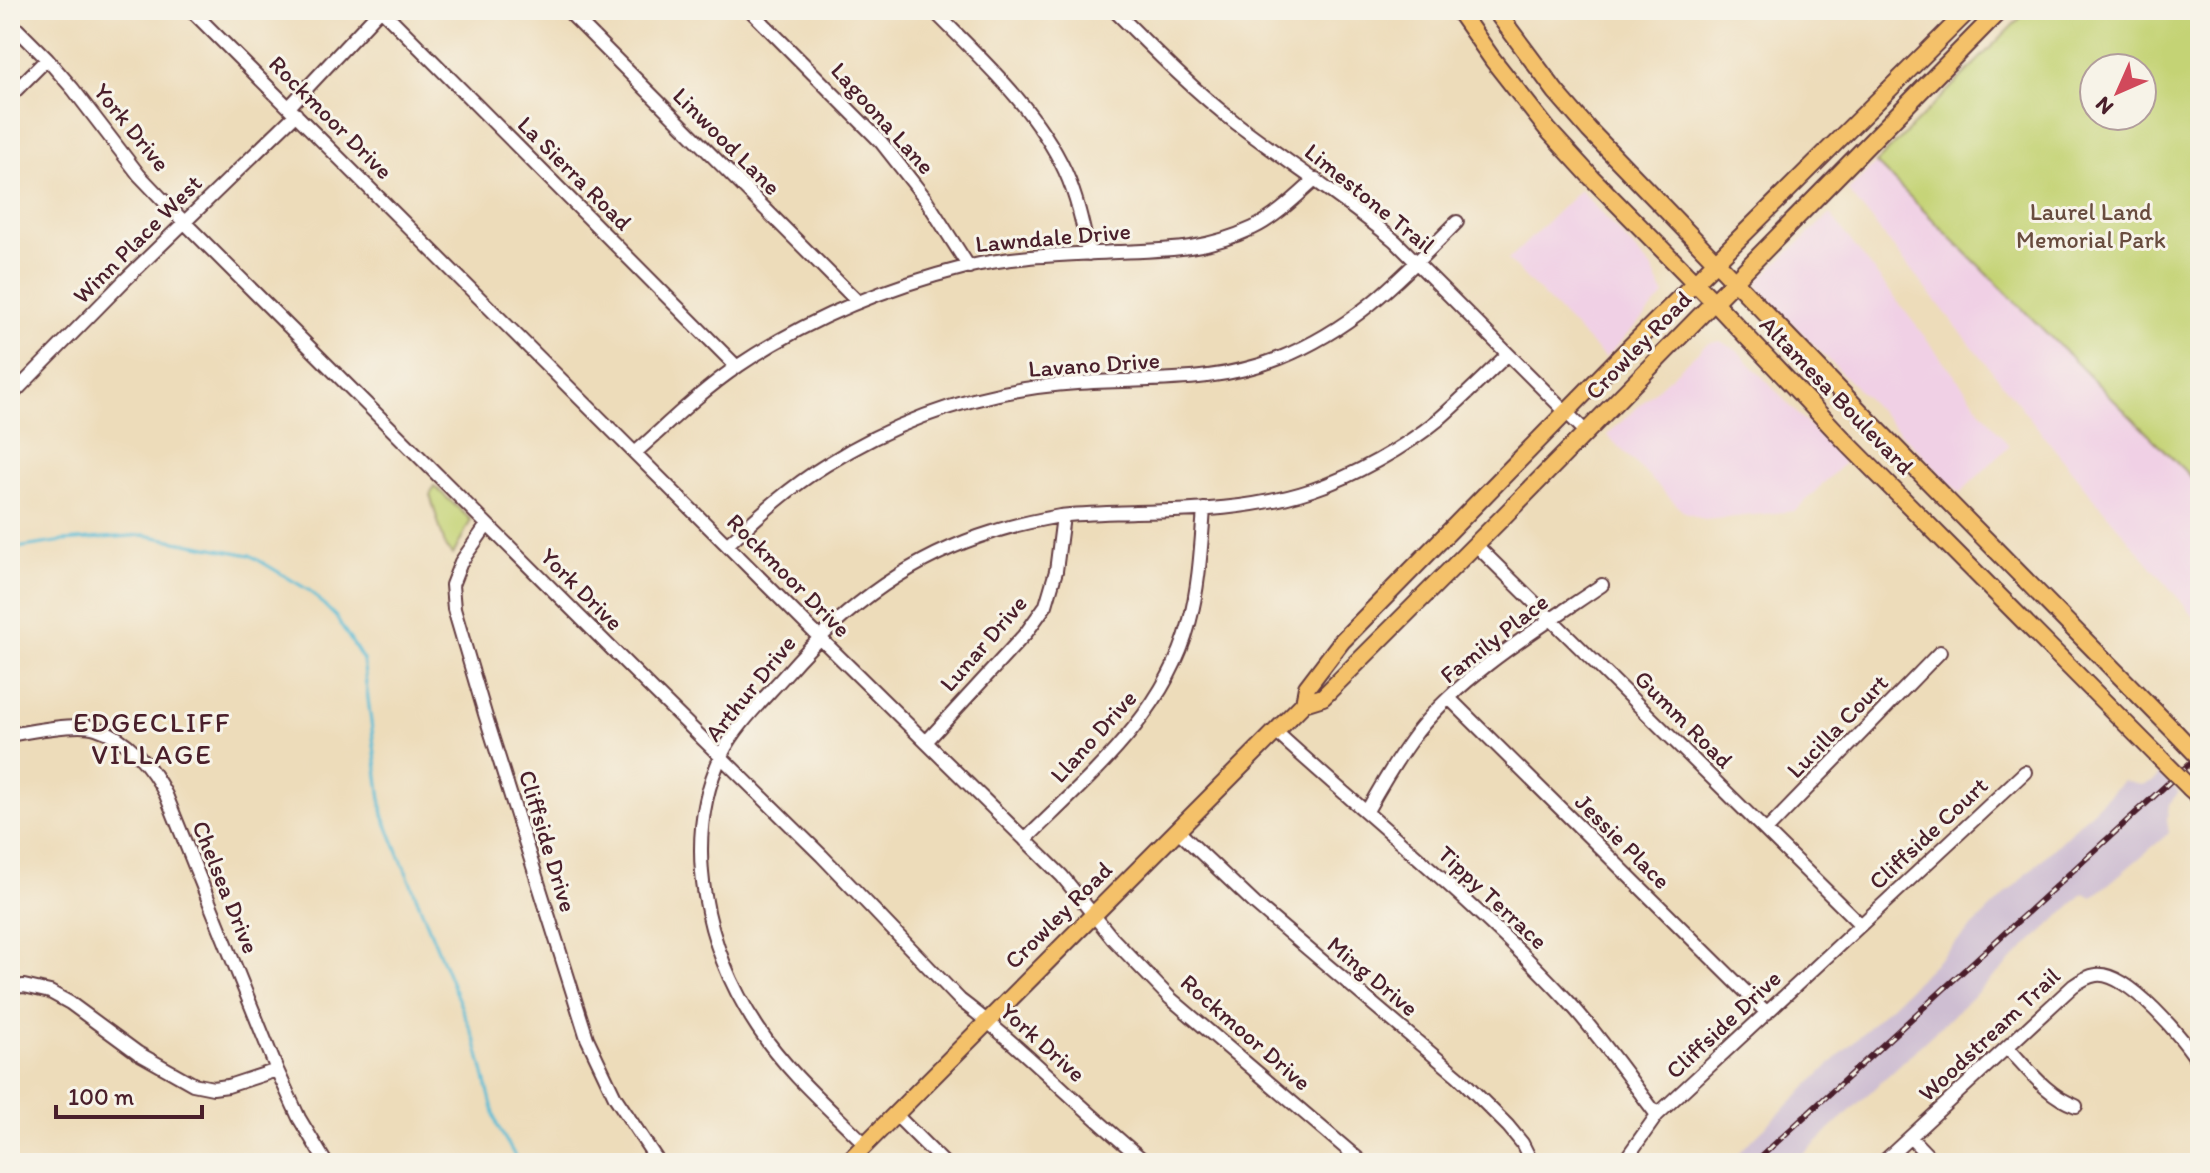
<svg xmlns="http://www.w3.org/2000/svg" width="2210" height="1173" font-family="Itim,sans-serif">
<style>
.built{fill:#f0d0e5}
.industrial{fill:#cebed2}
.green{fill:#c4d375;stroke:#877950;stroke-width:2;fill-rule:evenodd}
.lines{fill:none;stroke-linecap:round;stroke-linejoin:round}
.stream{stroke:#57bbd5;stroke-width:3}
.minor-casing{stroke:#623b40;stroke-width:16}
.major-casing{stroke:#623b40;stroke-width:20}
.minor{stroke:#fff;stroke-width:12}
.major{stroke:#f4c16b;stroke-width:16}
.rail-casing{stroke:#4a1f2b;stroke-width:6}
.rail{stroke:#f7f3e8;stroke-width:3;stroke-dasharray:9;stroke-linecap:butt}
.major-bridge-casing{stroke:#623b40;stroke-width:20;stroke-linecap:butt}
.major-bridge{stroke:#f4c16b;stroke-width:16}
.labels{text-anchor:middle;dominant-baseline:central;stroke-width:6;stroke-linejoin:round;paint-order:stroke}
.street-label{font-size:24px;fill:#4a1f2b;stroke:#f7f3e8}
.park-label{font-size:24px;fill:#684c3e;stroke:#f7f3e8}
.quarter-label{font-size:28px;letter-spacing:2px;fill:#4a1f2b;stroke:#f7f3e8}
</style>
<rect width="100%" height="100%" fill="#f7f3e8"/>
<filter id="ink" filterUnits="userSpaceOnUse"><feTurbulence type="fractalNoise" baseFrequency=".0125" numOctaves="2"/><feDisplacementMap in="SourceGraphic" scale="16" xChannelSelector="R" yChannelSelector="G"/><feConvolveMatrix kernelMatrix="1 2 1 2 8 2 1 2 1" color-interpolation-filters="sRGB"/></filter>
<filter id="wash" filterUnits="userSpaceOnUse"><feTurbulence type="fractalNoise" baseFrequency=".006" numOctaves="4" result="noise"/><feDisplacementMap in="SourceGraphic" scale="32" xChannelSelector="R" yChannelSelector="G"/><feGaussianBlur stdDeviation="1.8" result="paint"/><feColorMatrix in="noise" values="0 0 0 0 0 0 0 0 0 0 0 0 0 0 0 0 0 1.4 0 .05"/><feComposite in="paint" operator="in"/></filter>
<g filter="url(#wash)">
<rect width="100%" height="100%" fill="#eddcba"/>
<path class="built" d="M1876,163l324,323v138l-103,-122 -249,-311z
M1580,190l72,79 12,27 -59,62 -97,-98z
M1830,214l179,232 -49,47 -201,-204v-9z
M1720,341l17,9 107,113 -49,48 -91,9 -21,-9 -76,-76 95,-87 5,-4z"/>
<path class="industrial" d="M2160,774l19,18 -10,12 -2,16 2,13 -76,64 -9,-4 -290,270h-66l395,-382 18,4 12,-4z"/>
<path class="green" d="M2028,10h172v476l-324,-323zM2094,68h48v48h-48z
M434,486l37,34 -18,35 -7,-7 -16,-53z"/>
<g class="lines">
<path class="stream" d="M10,549l53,-8 81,-6 106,20 60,36 26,26 27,43 20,155 93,228 21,82 22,38"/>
</g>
</g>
<g filter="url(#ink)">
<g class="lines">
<g class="minor-casing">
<path id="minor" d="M191,10l629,628 242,238 51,63 57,59 193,165
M382,10l355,357
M567,10l291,292
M750,10l131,132 44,56 44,69
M933,10c48,49 103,98 132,161 12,26 18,55 24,83
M1114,10c39,39 78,79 122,113 52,40 108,75 159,118l191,191
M10,22l37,37 26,30 66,86 45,47 470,469 168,165 138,144c66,50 123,111 187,163
M10,96l37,-37
M289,107l91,-97
M10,397l117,-119 169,-164
M635,453c34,-30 66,-62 103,-87 68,-46 148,-79 228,-99 49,-12 101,-12 151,-15 51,-2 89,-2 136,-24 23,-11 44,-32 63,-49
M487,525l-26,37 -9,23 2,24 31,105 102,324 28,59 44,66
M727,545c31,-29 63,-58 99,-80 76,-48 161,-76 251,-82 72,-5 134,2 203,-25 75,-30 121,-80 177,-136
M1476,545l385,380
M1450,699l317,314
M1276,732c97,89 201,171 291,268 33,36 61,77 90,115
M10,735c21,-4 67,-13 86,-7 32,10 56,39 70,67l111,275 22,48 27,45
M926,742l100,-109 20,-28 10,-34 7,-55
M1367,811c15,-27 31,-54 50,-79 47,-59 122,-104 185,-147
M1177,830l78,74 204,173 49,49 14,17 10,20
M1766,831l174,-179
M1025,840c64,-63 140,-126 164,-216 10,-37 12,-76 15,-115
M10,987l14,-1 26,6 20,11 68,50 55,31 20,4 15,-2 49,-16
M2007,1047c21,22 40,49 69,59
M895,1114l49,49
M1910,1137l25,26
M865,1144c-36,-36 -78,-72 -107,-116 -52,-78 -78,-186 -36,-274 13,-28 43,-56 64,-80 56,-65 125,-117 207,-142 21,-7 45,-12 67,-16 25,-3 50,-3 75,-4 59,-1 120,-3 177,-22 42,-14 92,-42 126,-70 24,-21 47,-44 70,-66
M1623,1163l34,-48 368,-343
M1882,1163l191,-177c7,-5 15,-10 23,-11 31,-5 90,66 104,90"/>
</g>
<g class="major-casing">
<path id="major" d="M1458,10l35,50 55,70 44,48 122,124 133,141 312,314
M1495,10l61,82 33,38 286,297 301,306
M1304,703l3,-16 35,-46 277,-283 350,-348
M2190,788l10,9
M847,1163l457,-460 19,-6 180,-180 497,-507"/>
</g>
<use href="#minor" class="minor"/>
<use href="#major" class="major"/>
<g class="rail-casing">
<path id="rail" d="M1754,1163l446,-409"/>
</g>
<use href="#rail" class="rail"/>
<g class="major-bridge-casing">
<path id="major-bridge" d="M2176,733l24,25
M2159,757l31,31"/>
</g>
<use href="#major-bridge" class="major-bridge"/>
</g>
</g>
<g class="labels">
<g class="street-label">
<text transform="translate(331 117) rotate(45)">Rockmoor Drive</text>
<text transform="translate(883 118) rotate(48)">Lagoona Lane</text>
<text transform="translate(132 127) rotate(51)">York Drive</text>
<text transform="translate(727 141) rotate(45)">Linwood Lane</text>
<text transform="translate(575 173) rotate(45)">La Sierra Road</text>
<text transform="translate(1370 198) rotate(39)">Limestone Trail</text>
<text transform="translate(1053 237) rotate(-5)">Lawndale Drive</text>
<text transform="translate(137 239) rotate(-45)">Winn Place West</text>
<text transform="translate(1638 345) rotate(-46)">Crowley Road</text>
<text transform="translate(1094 364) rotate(-4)">Lavano Drive</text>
<text transform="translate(1837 395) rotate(46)">Altamesa Boulevard</text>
<text transform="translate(789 575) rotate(45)">Rockmoor Drive</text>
<text transform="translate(582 589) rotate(45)">York Drive</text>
<text transform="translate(1494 638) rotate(-38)">Family Place</text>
<text transform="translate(983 643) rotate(-49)">Lunar Drive</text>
<text transform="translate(750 688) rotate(-51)">Arthur Drive</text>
<text transform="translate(1684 719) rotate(45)">Gumm Road</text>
<text transform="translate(1837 726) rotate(-46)">Lucilla Court</text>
<text transform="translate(1093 736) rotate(-48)">Llano Drive</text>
<text transform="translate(1928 833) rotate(-43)">Cliffside Court</text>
<text transform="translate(548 841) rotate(73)">Cliffside Drive</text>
<text transform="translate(1623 841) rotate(45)">Jessie Place</text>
<text transform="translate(226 887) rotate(68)">Chelsea Drive</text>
<text transform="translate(1493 897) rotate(43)">Tippy Terrace</text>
<text transform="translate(1058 915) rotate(-45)">Crowley Road</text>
<text transform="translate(1373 976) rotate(40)">Ming Drive</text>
<text transform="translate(1723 1024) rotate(-43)">Cliffside Drive</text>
<text transform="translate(1246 1032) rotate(41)">Rockmoor Drive</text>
<text transform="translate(1989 1034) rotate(-43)">Woodstream Trail</text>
<text transform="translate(1043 1042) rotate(42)">York Drive</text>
</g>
<g class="park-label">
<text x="2091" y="211">Laurel Land<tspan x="2091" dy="28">Memorial Park</tspan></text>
</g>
<g class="quarter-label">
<text x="152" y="722">EDGECLIFF<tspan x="152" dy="32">VILLAGE</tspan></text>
</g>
</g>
<rect width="2210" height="1173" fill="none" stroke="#f7f3e8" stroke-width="40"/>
<g transform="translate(2118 92) rotate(225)"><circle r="38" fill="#f7f3e8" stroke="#b29e9c" stroke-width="2"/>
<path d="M0-6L14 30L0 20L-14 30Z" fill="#d1495b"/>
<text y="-12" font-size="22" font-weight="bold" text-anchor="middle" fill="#4a1f2b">N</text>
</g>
<path d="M56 1105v12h146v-12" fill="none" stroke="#4a1f2b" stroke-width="4"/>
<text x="68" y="1105" font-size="24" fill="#4a1f2b" stroke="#f7f3e8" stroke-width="6" paint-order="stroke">100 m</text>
</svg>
